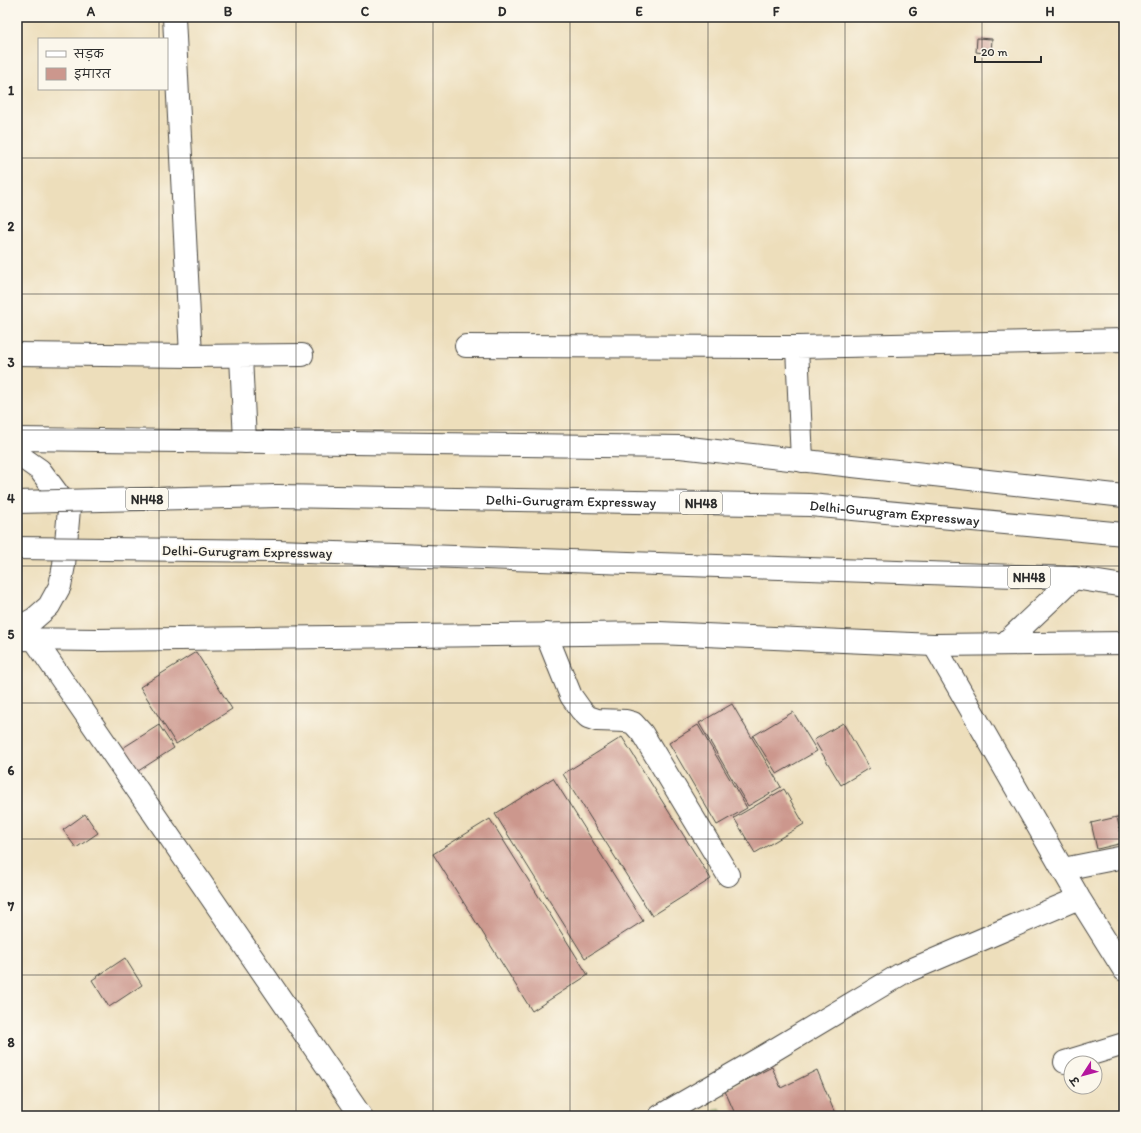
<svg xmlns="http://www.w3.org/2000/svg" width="1141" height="1133" font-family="Itim,'Playpen Sans Deva',sans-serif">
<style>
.green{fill:#a2c56f;stroke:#66784d}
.building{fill:#cc978d}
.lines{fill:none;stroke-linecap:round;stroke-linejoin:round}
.minor-casing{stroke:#484641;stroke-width:24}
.major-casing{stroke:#484641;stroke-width:24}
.highway-casing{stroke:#484641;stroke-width:24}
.minor{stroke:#fff;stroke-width:22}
.major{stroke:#fff;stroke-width:22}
.highway{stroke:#fff;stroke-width:22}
.highway-bridge-casing{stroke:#484641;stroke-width:24;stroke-linecap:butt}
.highway-bridge{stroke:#fff;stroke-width:22}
.grid{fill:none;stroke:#2b2b2b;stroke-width:1;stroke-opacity:0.55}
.labels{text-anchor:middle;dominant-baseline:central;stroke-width:3.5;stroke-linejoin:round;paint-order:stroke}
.shield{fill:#fbf7ec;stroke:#696865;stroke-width:1}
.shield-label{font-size:13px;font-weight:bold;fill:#2b2b2b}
.street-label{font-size:14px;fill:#2b2b2b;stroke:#fbf7ec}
.neatline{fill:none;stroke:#2b2b2b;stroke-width:1.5}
.grid-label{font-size:13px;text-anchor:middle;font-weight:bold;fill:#2b2b2b}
</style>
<rect width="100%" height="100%" fill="#fbf7ec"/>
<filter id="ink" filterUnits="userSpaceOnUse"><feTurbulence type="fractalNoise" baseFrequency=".025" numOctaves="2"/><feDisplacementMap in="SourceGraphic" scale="8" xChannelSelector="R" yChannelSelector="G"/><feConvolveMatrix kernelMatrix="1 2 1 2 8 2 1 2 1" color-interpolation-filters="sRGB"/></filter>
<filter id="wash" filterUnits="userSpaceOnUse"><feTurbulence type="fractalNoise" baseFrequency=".012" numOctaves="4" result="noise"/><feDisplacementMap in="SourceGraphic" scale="16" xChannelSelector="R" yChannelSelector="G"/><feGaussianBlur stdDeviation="0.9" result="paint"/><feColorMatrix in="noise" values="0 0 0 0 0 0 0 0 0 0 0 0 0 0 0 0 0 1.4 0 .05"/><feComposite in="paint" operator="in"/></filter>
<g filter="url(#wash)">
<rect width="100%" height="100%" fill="#eddebb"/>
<path class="green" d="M720,1108l4,8h-20z"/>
<g id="blocks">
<path class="building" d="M977,38l15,1 -1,15 -15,-2z
M196,652l36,57 -56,35 -36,-57z
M732,704l49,83 -33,19 -49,-83z
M793,712l24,39 -40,23 -24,-38z
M843,723l26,45 -28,17 -27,-45z
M159,725l15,23 -42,27 -14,-24z
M698,725l49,83 -30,17 -48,-82z
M622,737l89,142 -59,37 -89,-142z
M553,778l90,143 -58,37 -90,-144z
M784,789l20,35 -49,29 -21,-35z
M85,814l13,19 -22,15 -13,-18z
M1117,817l6,26 -26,6 -6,-26z
M490,819l98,156 -56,36 -99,-157z
M125,958l17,27 -33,22 -17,-27z
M772,1067l9,21 36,-18 19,46h-100l-11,-25z
M441,1112l2,4h-8z"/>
</g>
</g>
<g filter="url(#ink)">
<use href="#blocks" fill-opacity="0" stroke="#484641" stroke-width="1"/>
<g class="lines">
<g class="minor-casing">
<path id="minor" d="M174,17l17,339
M466,346l331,1 327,-7
M797,347l5,114
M17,354l174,2 111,-1
M241,356l4,86
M546,634l25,62 10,14 7,7 9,3 29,1 7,2 9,10 86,142
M34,639l327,477
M934,645l145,253 45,72
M1063,869l61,-12
M1065,1062l59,-18
M660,1116l104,-60 137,-82 178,-76"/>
</g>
<g class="major-casing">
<path id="major" d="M17,439l663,8 444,49
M17,454l23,16 29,39 -5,56 -4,21 -11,20 -15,13 -17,9
M17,639l80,1 561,-7 276,12 190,-2"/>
</g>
<g class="highway-casing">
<g id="highway">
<path id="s1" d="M277,496l533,9 314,29"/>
<path d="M276,551l798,27 50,8"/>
<path d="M1004,644l70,-66"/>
</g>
</g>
<use href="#minor" class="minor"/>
<use href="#major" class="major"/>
<use href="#highway" class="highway"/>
<g class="highway-bridge-casing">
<path id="highway-bridge" d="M17,502l260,-6
M17,548l259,3"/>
</g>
<use href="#highway-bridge" class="highway-bridge"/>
</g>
</g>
<path class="grid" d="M159,17v22M296,17v1099M433,17v1099M570,17v1099M708,17v1099M845,17v1099M982,17v1099M159,89v1027M17,158h1107M17,294h1107M17,430h1107M17,566h1107M17,703h1107M17,839h1107M17,975h1107"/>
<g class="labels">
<g class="shield">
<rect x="126" y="488" width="42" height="22" rx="3"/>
<rect x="680" y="492" width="42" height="22" rx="3"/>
<rect x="1008" y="566" width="42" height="22" rx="3"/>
</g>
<g class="shield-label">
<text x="147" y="499">NH48</text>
<text x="701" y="503">NH48</text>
<text x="1029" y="577">NH48</text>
</g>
<g class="street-label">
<text stroke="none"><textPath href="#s1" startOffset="294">Delhi-Gurugram Expressway</textPath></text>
<text stroke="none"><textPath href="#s1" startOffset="618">Delhi-Gurugram Expressway</textPath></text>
<text transform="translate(247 552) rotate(1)">Delhi-Gurugram Expressway</text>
</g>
</g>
<rect width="1141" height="1133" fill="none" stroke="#fbf7ec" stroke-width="44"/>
<rect x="38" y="38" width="130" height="52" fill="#fbf7ec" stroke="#a8a59f"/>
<rect x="46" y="51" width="20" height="6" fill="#ffffff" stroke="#a8a59f"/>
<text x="74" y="58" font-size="12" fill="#2b2b2b">सड़क</text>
<rect x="46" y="68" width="20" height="12" fill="#cc978d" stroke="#a8a59f"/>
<text x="74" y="78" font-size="12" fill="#2b2b2b">इमारत</text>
<g transform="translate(1083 1075) rotate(234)"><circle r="19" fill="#fbf7ec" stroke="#a8a59f"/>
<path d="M0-3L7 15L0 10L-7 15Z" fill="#b5179e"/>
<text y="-6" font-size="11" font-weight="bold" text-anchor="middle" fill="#2b2b2b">उ</text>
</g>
<path d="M975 56v6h66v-6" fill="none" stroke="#2b2b2b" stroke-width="2"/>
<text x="981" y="56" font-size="12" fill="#2b2b2b" stroke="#fbf7ec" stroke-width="3" paint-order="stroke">20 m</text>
<rect x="22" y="22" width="1097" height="1089" class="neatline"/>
<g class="grid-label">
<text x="91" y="16">A</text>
<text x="228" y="16">B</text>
<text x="365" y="16">C</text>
<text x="502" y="16">D</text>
<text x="639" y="16">E</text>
<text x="776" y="16">F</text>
<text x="913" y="16">G</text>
<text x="1050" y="16">H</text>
<text x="11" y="95">1</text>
<text x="11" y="231">2</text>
<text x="11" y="367">3</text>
<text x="11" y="503">4</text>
<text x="11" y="639">5</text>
<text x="11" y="775">6</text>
<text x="11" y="911">7</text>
<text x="11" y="1047">8</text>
</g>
</svg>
